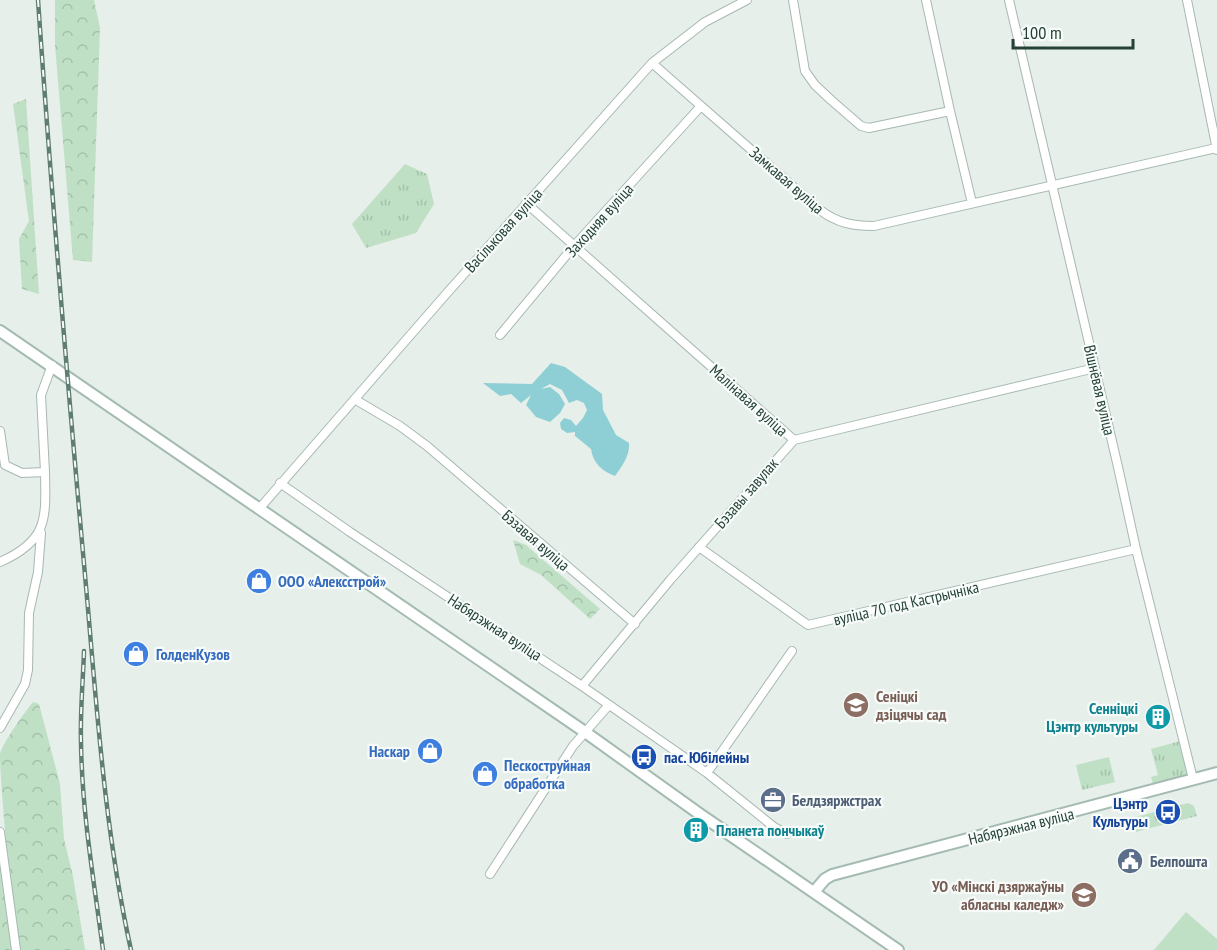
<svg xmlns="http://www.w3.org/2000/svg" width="1217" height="950" font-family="'PT Sans Narrow',sans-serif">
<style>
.grass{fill:url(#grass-tufts)}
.forest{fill:url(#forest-crowns)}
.pitch{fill:#bfe0c5}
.water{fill:#8dcfd5}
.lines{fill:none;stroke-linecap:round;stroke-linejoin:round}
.street-casing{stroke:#a8b8b1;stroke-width:10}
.secondary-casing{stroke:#a4bbb1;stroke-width:14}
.street{stroke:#fff;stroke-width:8}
.secondary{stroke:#fff;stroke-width:10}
.rail-casing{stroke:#5f7d73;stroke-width:4.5}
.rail{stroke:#f7fbf9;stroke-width:2;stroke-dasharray:7;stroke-linecap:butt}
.labels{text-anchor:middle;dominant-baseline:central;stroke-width:4.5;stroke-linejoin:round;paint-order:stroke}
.street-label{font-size:16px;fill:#244238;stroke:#f7fbf9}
.shop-label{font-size:16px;font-weight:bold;fill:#366cbe;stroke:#f7fbf9;text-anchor:start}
.education-label{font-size:16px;font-weight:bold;fill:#785e54;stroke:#f7fbf9;text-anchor:start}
.culture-label{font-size:16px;font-weight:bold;fill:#0d838f;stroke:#f7fbf9;text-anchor:end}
.transit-label{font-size:16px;font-weight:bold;fill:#164399;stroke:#f7fbf9;text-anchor:start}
.service-label{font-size:16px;font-weight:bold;fill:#4e5e75;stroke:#f7fbf9;text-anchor:start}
</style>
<defs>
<pattern id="grass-tufts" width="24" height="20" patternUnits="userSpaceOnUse" patternTransform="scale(1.5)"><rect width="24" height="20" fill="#bfe0c5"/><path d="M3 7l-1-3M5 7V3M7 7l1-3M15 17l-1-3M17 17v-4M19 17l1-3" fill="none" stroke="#a4c1aa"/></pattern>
<pattern id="forest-crowns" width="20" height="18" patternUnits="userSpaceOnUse" patternTransform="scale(1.5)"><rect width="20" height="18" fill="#bfe0c5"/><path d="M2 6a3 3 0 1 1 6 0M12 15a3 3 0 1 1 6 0" fill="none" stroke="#a4c1aa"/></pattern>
</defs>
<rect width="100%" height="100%" fill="#e6efea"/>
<path class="grass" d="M405,164l22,10 7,30 -18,29 -50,15 -14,-24z
M1180,741l9,34 -36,9 -2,-7 7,-2 -7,-26z
M1109,757l6,25 -33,8 -6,-25z
M1188,803l6,3 3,10 -62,16 -3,-14z"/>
<path class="forest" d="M55,0h39l6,28 -8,234 -19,-2 -18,-215z
M26,99l13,195 -17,-5 -3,-50 10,-18 -16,-117z
M513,540l13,5 74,64 -10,10 -49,-44 -21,-11z
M33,702l6,2 21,80 4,55 9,37 12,74h-85v-105l6,-5c-2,-22 -6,-66 -6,-86 3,-12 25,-42 33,-52z"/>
<path class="pitch" d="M1186,912l31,27v11h-63z"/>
<path class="water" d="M551,363l14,4 37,27 1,16 13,25 13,8c1,13 -7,23 -14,33 -13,-5 -22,-13 -24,-27l-16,-13v-4l-8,1 -6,-4 -1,-6 4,-5 7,2 5,6 7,-8 4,-8 -3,-7 -7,-3 -8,3 -7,-13 -12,-6 -9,5 9,-2 9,7 6,10 -5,9 -10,9 -14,-5 -10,-12 5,-10 -10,8 -10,-9 -11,2 -17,-13 49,1z"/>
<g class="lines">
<g class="street-casing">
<path id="street" d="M793,0l12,71 10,14 16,15 30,26 8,2 81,-17 -24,-111
M1009,0l109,467 18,82 57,230
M1187,0l30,150
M652,63l168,147c17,13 33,16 54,16l342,-78
M950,111l22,92
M526,203l268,237 301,-72
M500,335l74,-89 127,-140
M356,400l44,26 27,20 208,178
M0,431l5,34 17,8 23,-1c1,47 3,69 -45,90
M45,472l-4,-77 11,-30
M280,483l70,49 232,154 125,87 67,54 13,7
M259,509l188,-216 205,-230 53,-41 42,-22
M699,547l109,78 328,-76
M582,686l89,-107 123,-139
M0,728l25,-44 3,-14 1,-57 9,-41 3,-39
M707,773l85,-122
M0,832l16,118
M490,874l83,-128 35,-40"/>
</g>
<g class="secondary-casing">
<path id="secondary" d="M0,331l585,401 116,83 197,135
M814,892l11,-13 7,-4 385,-102"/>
</g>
<use href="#street" class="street"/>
<use href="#secondary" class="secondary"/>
<g class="rail-casing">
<path id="rail" d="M38,0c13,188 29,376 46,564 12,130 19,259 47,386
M84,651c-1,30 -4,61 -3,92 1,70 13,138 22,207"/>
</g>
<use href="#rail" class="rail"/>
</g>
<defs>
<g id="shop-disc" transform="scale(1.35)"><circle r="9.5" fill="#3f7fe0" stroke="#f7fbf9"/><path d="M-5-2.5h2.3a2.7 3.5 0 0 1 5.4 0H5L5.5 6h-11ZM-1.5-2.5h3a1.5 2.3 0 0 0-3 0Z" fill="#fff"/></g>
<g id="school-disc" transform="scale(1.35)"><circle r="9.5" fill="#8d6e63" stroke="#f7fbf9"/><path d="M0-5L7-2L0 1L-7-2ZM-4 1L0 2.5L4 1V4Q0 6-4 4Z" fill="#fff"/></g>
<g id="building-disc" transform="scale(1.35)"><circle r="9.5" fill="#0f9aa8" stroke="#f7fbf9"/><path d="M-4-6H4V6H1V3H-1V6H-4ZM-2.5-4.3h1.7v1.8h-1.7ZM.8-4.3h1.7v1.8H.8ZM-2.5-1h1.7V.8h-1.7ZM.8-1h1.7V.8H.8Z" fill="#fff"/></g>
<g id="bus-disc" transform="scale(1.35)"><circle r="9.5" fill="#1a4fb4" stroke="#f7fbf9"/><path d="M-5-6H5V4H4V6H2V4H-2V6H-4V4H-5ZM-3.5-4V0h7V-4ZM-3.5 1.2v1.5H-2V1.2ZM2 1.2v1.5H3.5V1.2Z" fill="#fff"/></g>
<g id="office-disc" transform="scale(1.35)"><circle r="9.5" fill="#5c6f8a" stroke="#f7fbf9"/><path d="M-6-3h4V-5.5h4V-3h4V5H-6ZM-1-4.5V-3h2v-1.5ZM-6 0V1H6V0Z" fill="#fff"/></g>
<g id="civic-disc" transform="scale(1.35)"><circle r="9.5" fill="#5c6f8a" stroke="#f7fbf9"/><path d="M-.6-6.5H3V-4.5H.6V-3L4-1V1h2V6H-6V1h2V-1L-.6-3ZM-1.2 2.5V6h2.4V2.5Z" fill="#fff"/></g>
<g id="university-disc" transform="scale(1.35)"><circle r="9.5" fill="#8d6e63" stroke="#f7fbf9"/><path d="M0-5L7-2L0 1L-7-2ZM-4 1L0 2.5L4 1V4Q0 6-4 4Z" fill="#fff"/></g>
</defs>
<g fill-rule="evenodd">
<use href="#shop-disc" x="259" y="581"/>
<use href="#shop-disc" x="136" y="654"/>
<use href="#school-disc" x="856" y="705"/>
<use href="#building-disc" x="1158" y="717"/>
<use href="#shop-disc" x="430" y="751"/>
<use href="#bus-disc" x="644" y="757"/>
<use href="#shop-disc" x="485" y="774"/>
<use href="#office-disc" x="773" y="800"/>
<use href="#bus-disc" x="1168" y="812"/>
<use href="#building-disc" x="696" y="830"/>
<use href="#civic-disc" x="1130" y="861"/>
<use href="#university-disc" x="1084" y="895"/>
</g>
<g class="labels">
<g class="street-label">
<text transform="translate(787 180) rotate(41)">Замкавая вуліца</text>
<text transform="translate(599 220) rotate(-48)">Заходняя вуліца</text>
<text transform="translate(503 230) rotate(-48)">Васільковая вуліца</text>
<text transform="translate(1100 390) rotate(77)">Вішнёвая вуліца</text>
<text transform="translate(749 400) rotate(42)">Малінавая вуліца</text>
<text transform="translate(746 493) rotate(-49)">Бэзавы завулак</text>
<text transform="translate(536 540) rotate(41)">Бэзавая вуліца</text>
<text transform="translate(906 603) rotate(-13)">вуліца 70 год Кастрычніка</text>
<text transform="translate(495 627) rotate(33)">Набярэжная вуліца</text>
<text transform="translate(1021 826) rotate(-14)">Набярэжная вуліца</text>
</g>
<g class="shop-label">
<text x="278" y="581">ООО «Алексстрой»</text>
<text x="156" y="654">ГолденКузов</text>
<text x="410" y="751" text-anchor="end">Наскар</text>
<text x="504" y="765">Пескоструйная<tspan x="504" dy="18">обработка</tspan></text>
</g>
<g class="education-label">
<text x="876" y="696">Сеніцкі<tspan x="876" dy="18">дзіцячы сад</tspan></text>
<text x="1064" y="886" text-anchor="end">УО «Мінскі дзяржаўны<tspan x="1064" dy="18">абласны каледж»</tspan></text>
</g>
<g class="culture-label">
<text x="1138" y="708">Сенніцкі<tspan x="1138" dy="18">Цэнтр культуры</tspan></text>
<text x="716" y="830" text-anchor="start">Планета пончыкаў</text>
</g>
<g class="transit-label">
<text x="664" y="757">пас. Юбілейны</text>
<text x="1148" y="803" text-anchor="end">Цэнтр<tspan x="1148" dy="18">Культуры</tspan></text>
</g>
<g class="service-label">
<text x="792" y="800">Белдзяржстрах</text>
<text x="1150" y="861">Белпошта</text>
</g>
</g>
<path d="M1013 39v9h120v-9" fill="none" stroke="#244238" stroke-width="3"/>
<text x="1022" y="39" font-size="18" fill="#244238" stroke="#f7fbf9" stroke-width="4.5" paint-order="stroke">100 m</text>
</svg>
